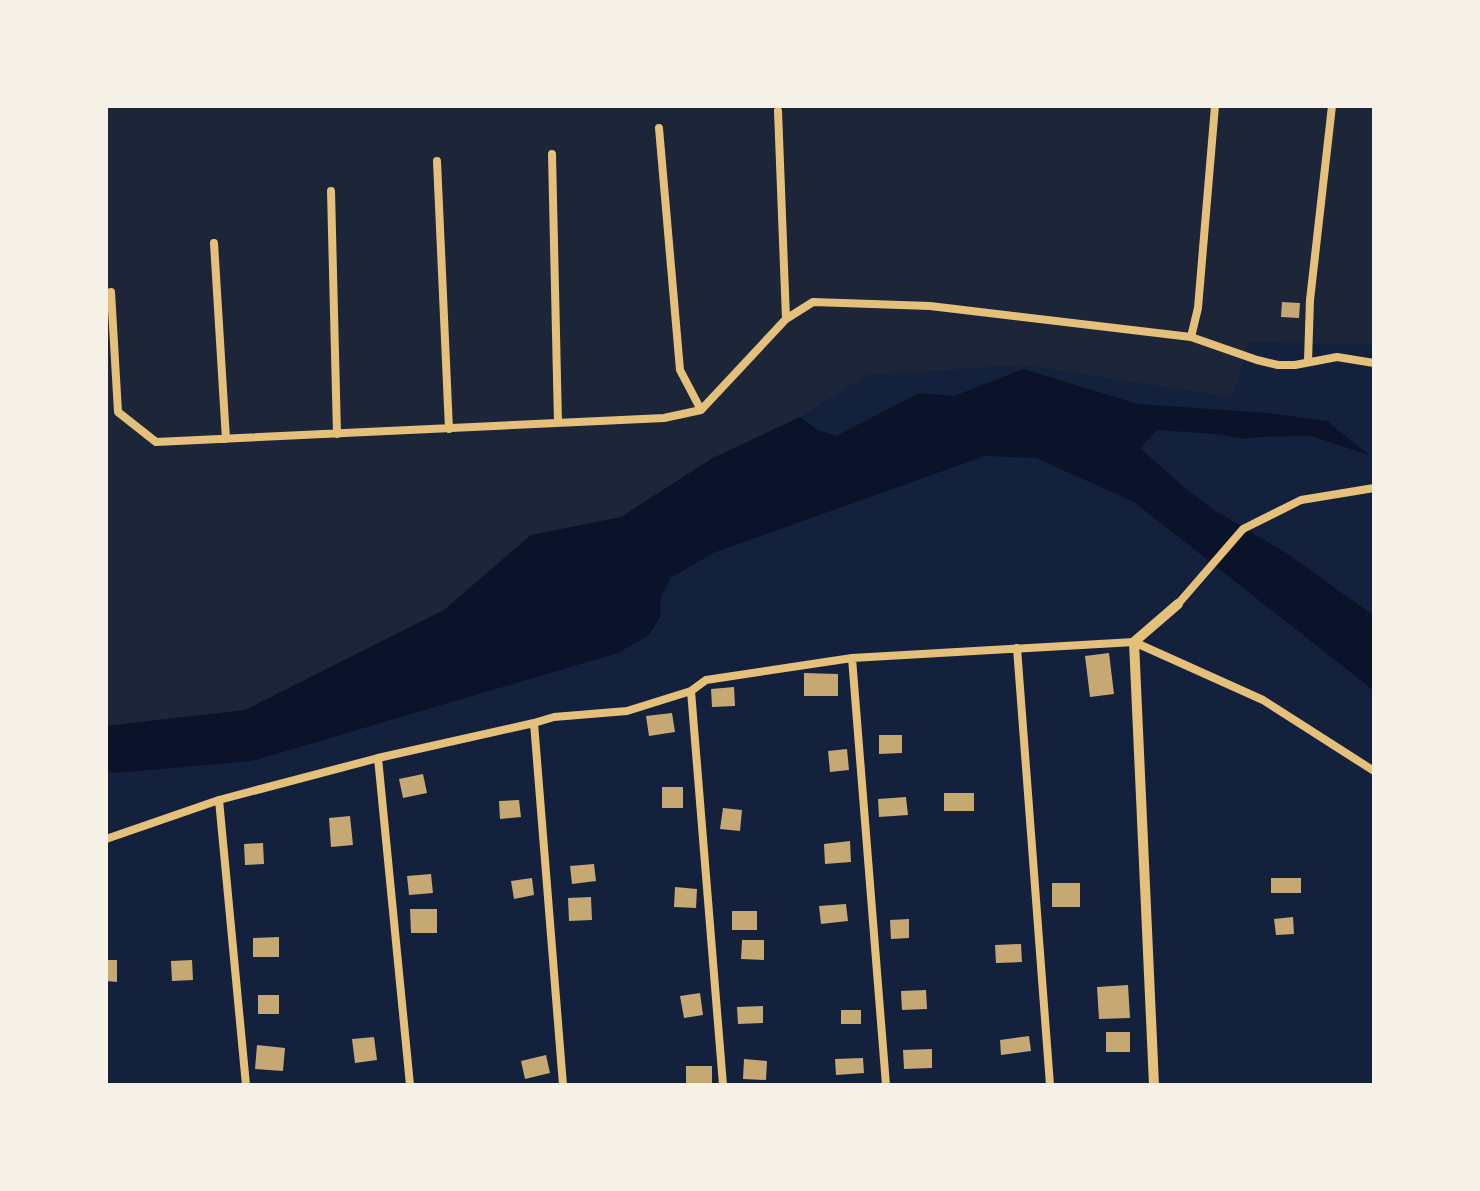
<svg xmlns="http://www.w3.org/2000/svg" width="1480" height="1191" font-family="Mulish,sans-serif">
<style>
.green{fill:#1d2539}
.water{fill:#0b132b}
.building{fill:#c6a872}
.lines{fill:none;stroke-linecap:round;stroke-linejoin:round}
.minor{stroke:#e5c07b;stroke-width:8}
.tertiary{stroke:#e5c07b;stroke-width:10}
</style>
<rect width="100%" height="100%" fill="#14213d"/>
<path class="green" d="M106,106h1268v239l-125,-3 -17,55 -209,-32 -156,10 -67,42 -89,42 -90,58 -90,18 -87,75 -199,100 -139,16z"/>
<path class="water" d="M1023,369l115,35 130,9 59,8 42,34 -58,-19 -52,1 -16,2 -27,-5 -59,-4 -17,18 45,40 29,22 77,46 83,60v75l-240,-189 -98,-44 -51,-2 -272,97 -42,25 -10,19 -1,20 -11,18 -31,18 -366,108 -136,12 -10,-1v-46l139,-16 199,-100 87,-75 90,-18 90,-58 89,-42 18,13 18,6 83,-43 35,3z"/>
<path class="building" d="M1282,302l18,1 -1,15 -18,-1z
M1109,653l5,41 -24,3 -5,-41z
M804,673l34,1v22h-34z
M734,687l1,19 -23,1 -1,-18z
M672,713l3,19 -26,4 -3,-20z
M879,735h23v18l-23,1z
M847,749l2,21 -19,2 -2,-21z
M423,774l4,19 -24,5 -4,-19z
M662,787h21v21h-21z
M944,793h30v18h-30z
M906,797l2,18 -29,2 -1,-18z
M519,800l2,17 -21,2 -1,-18z
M723,808l19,2 -2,21 -20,-2z
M350,816l3,29 -22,2 -2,-29z
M850,841l1,21 -26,2 -1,-20z
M263,843l1,21 -19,1 -1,-21z
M594,864l2,17 -24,3 -2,-18z
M431,874l2,19 -24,2 -2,-19z
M532,878l2,17 -20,4 -3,-18z
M1271,878h30v15h-30z
M1052,883h28v24h-28z
M675,887l22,2 -1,19 -22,-1z
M591,897l1,23 -23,1 -1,-23z
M846,904l2,17 -27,3 -2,-18z
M410,909h27v24h-26z
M732,911h25v19h-25z
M1293,917l1,17 -18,1 -2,-16z
M909,919v19l-18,1 -1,-19z
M279,937v20h-26v-19z
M742,940h22v20l-23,-1z
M1021,944l1,18 -26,1 -1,-18z
M106,960h11v22l-11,-1z
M192,960l1,20 -21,1 -1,-20z
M1128,985l2,33 -31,1 -2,-32z
M926,990l1,19 -25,1 -1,-19z
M700,993l3,22 -19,3 -4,-22z
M258,995h21v19h-21z
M763,1006v17l-25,1 -1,-17z
M841,1010h20v14h-20z
M1106,1032h24v20h-24z
M1029,1036l2,15 -30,4 -1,-15z
M374,1037l3,23 -22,3 -3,-24z
M257,1045l28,3 -2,23 -28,-2z
M932,1049v19l-28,1 -1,-19z
M546,1055l4,18 -25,6 -4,-18z
M863,1058l1,15 -28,2 -1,-16z
M744,1059l23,2 -1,19 -23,-1z
M686,1066h26v19h-26z"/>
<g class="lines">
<path class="minor" d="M778,111l8,208
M659,128l21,242 21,40
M552,154l6,269
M437,161l12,268
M331,191l6,243
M214,243l12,196
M111,292l7,120 38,30 508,-24 37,-8 85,-91 27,-17 117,4 261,31 66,23 21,5h17l42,-8 37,6
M1191,337l7,-29 17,-202
M1308,361l2,-61 22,-194
M1178,604l65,-75 58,-29 73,-12
M1017,648l33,437
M852,658l34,427
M691,691l32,394
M534,723l29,362
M378,758l32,327
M219,800l27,285
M106,839l113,-39 159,-42 156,-35 20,-6 73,-6 64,-20 15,-11 146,-22 282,-16 129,58 111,71"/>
<path class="tertiary" d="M1154,1085l-20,-443 44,-38"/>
</g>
<rect width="1480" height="1191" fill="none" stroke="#f6f1e7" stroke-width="216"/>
</svg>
